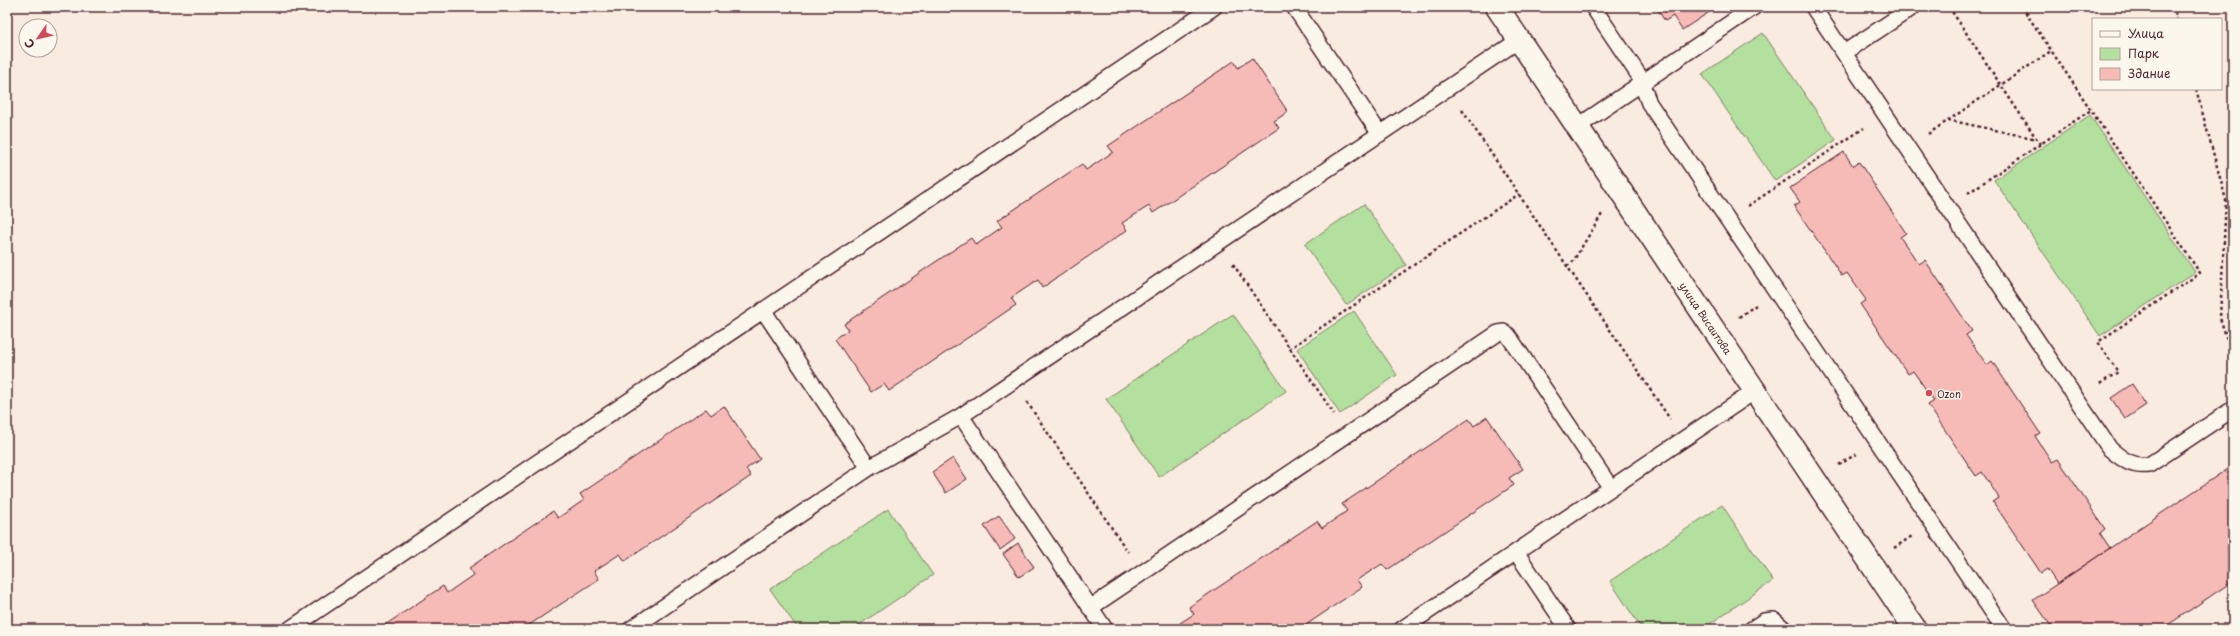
<svg xmlns="http://www.w3.org/2000/svg" width="2240" height="636" font-family="'Playpen Sans',sans-serif">
<style>
.green{fill:#b3e09e;stroke:#7e8064}
.building{fill:#f6bab7;stroke:#4a1f2b}
.lines{fill:none;stroke-linecap:round;stroke-linejoin:round}
.service-casing{stroke:#4a1f2b;stroke-width:18}
.minor-casing{stroke:#4a1f2b;stroke-width:25}
.path{stroke:#4a1f2b;stroke-width:2.5;stroke-dasharray:3 3;stroke-linecap:butt}
.service{stroke:#fbf7ec;stroke-width:15}
.minor{stroke:#fbf7ec;stroke-width:22}
.poi-dot{fill:#d1495b;stroke:#fbf7ec;stroke-width:1.5}
.labels{text-anchor:middle;dominant-baseline:central;stroke-width:3;stroke-linejoin:round;paint-order:stroke}
.street-label{font-size:10px;fill:#4a1f2b;stroke:#fbf7ec}
.poi-label{font-size:10px;fill:#4a1f2b;stroke:#fbf7ec;text-anchor:start}
</style>
<rect width="100%" height="100%" fill="#faebe1"/>
<filter id="ink" filterUnits="userSpaceOnUse"><feTurbulence type="fractalNoise" baseFrequency=".025" numOctaves="2"/><feDisplacementMap in="SourceGraphic" scale="8" xChannelSelector="R" yChannelSelector="G"/><feConvolveMatrix kernelMatrix="1 2 1 2 8 2 1 2 1" color-interpolation-filters="sRGB"/></filter>
<g filter="url(#ink)">
<path class="green" d="M1763,33l73,107 -61,41 -73,-107z
M2090,115l105,157 -95,64 -106,-156z
M1364,204l42,61 -60,40 -41,-61z
M1354,311l43,64 -57,39 -43,-65z
M1233,314l53,77 -127,86 -53,-78z
M1722,505l51,76 -71,48h-60l-32,-48z
M888,509l45,66 -80,54h-55l-28,-40z"/>
<path class="building" d="M1656,7h61l-35,23 -9,-14 -8,5z
M1252,58l36,54 -14,9 5,7 -126,85 -4,-7 -27,17 5,7 -85,58 -4,-8 -27,18 5,7 -127,86 -5,-7 -13,8 -36,-53 13,-9 -4,-6 127,-86 5,7 26,-18 -5,-6 85,-57 4,6 27,-18 -5,-6 126,-85 4,7z
M1844,152l9,14 6,-4 47,71 -6,4 19,27 6,-4 47,71 -6,4 21,30 5,-4 48,72 -5,3 17,26 6,-3 47,70 -5,4 10,15 -53,36 -10,-15 -6,4 -48,-71 6,-4 -17,-26 -6,4 -48,-71 6,-4 -21,-30 -5,3 -48,-70 6,-4 -19,-27 -5,3 -48,-70 6,-4 -10,-14z
M2132,384l14,21 -21,14 -14,-21z
M724,406l36,53 -14,10 5,7 -126,85 -5,-7 -26,17 5,8 -76,50h-144l64,-43 4,7 26,-18 -4,-7 84,-57 5,7 26,-18 -4,-6 126,-85 5,6z
M1487,417l36,52 -14,9 5,7 -127,85 -5,-6 -25,16 5,7 -62,42h-116l-4,-6 14,-9 -5,-7 128,-86 5,7 25,-17 -5,-7 127,-85 5,7z
M953,458l14,21 -21,14 -14,-21z
M2233,465v116l-71,48h-109l-20,-29z
M999,516l16,23 -15,11 -16,-24z
M1018,543l16,24 -15,10 -16,-23z"/>
<g class="lines">
<g class="service-casing">
<path id="service" d="M1294,7l86,127
M1593,7l45,67 11,29 355,526
M1813,7l297,442c13,11 22,18 39,16l84,-56
M1844,53l69,-46
M1577,127l177,-120
M763,310l106,158
M961,416l144,213
M1516,552l52,77
M1090,608l408,-275 5,-1 5,3 103,153
M290,629l924,-622
M631,629l238,-161 92,-52 558,-376
M1402,629l353,-238
M1752,629l12,-8 10,-1 10,9"/>
</g>
<g class="minor-casing">
<path id="minor" d="M1497,7l418,622"/>
</g>
<path class="path" d="M1949,7l91,137
M2022,7l178,266 -102,69 20,30 -20,13
M2173,7l4,12
M2196,89l30,111 -6,118 13,39
M1462,110l208,309
M1948,120l89,19
M1928,134l123,-83
M1968,193l123,-83
M1748,206l116,-78
M1233,264l101,150
M1567,266l5,-3 30,-49
M1739,317l17,-12
M1289,349l230,-155
M1027,402l101,150
M1839,465l17,-11
M1894,548l18,-12"/>
<use href="#service" class="service"/>
<use href="#minor" class="minor"/>
</g>
</g>
<circle class="poi-dot" cx="1929" cy="393" r="4"/>
<g class="labels">
<g class="street-label">
<text transform="translate(1706 318) rotate(56)">улица Висаитова</text>
</g>
<g class="poi-label">
<text x="1937" y="393">Ozon</text>
</g>
</g>
<rect width="2240" height="636" fill="none" stroke="#fbf7ec" stroke-width="24"/>
<rect x="12" y="12" width="2216" height="612" fill="none" stroke="#4a1f2b" stroke-width="1.5" filter="url(#ink)"/>
<rect x="2092" y="18" width="130" height="72" fill="#fbf7ec" stroke="#b4a19f"/>
<rect x="2100" y="31" width="20" height="6" fill="#fbf7ec" stroke="#b4a19f"/>
<text x="2128" y="38" font-size="12" fill="#4a1f2b">Улица</text>
<rect x="2100" y="48" width="20" height="12" fill="#b3e09e" stroke="#b4a19f"/>
<text x="2128" y="58" font-size="12" fill="#4a1f2b">Парк</text>
<rect x="2100" y="68" width="20" height="12" fill="#f6bab7" stroke="#b4a19f"/>
<text x="2128" y="78" font-size="12" fill="#4a1f2b">Здание</text>
<g transform="translate(38 38) rotate(236)"><circle r="19" fill="#fbf7ec" stroke="#b4a19f"/>
<path d="M0-3L7 15L0 10L-7 15Z" fill="#d1495b"/>
<text y="-6" font-size="11" font-weight="bold" text-anchor="middle" fill="#4a1f2b">С</text>
</g>
</svg>
